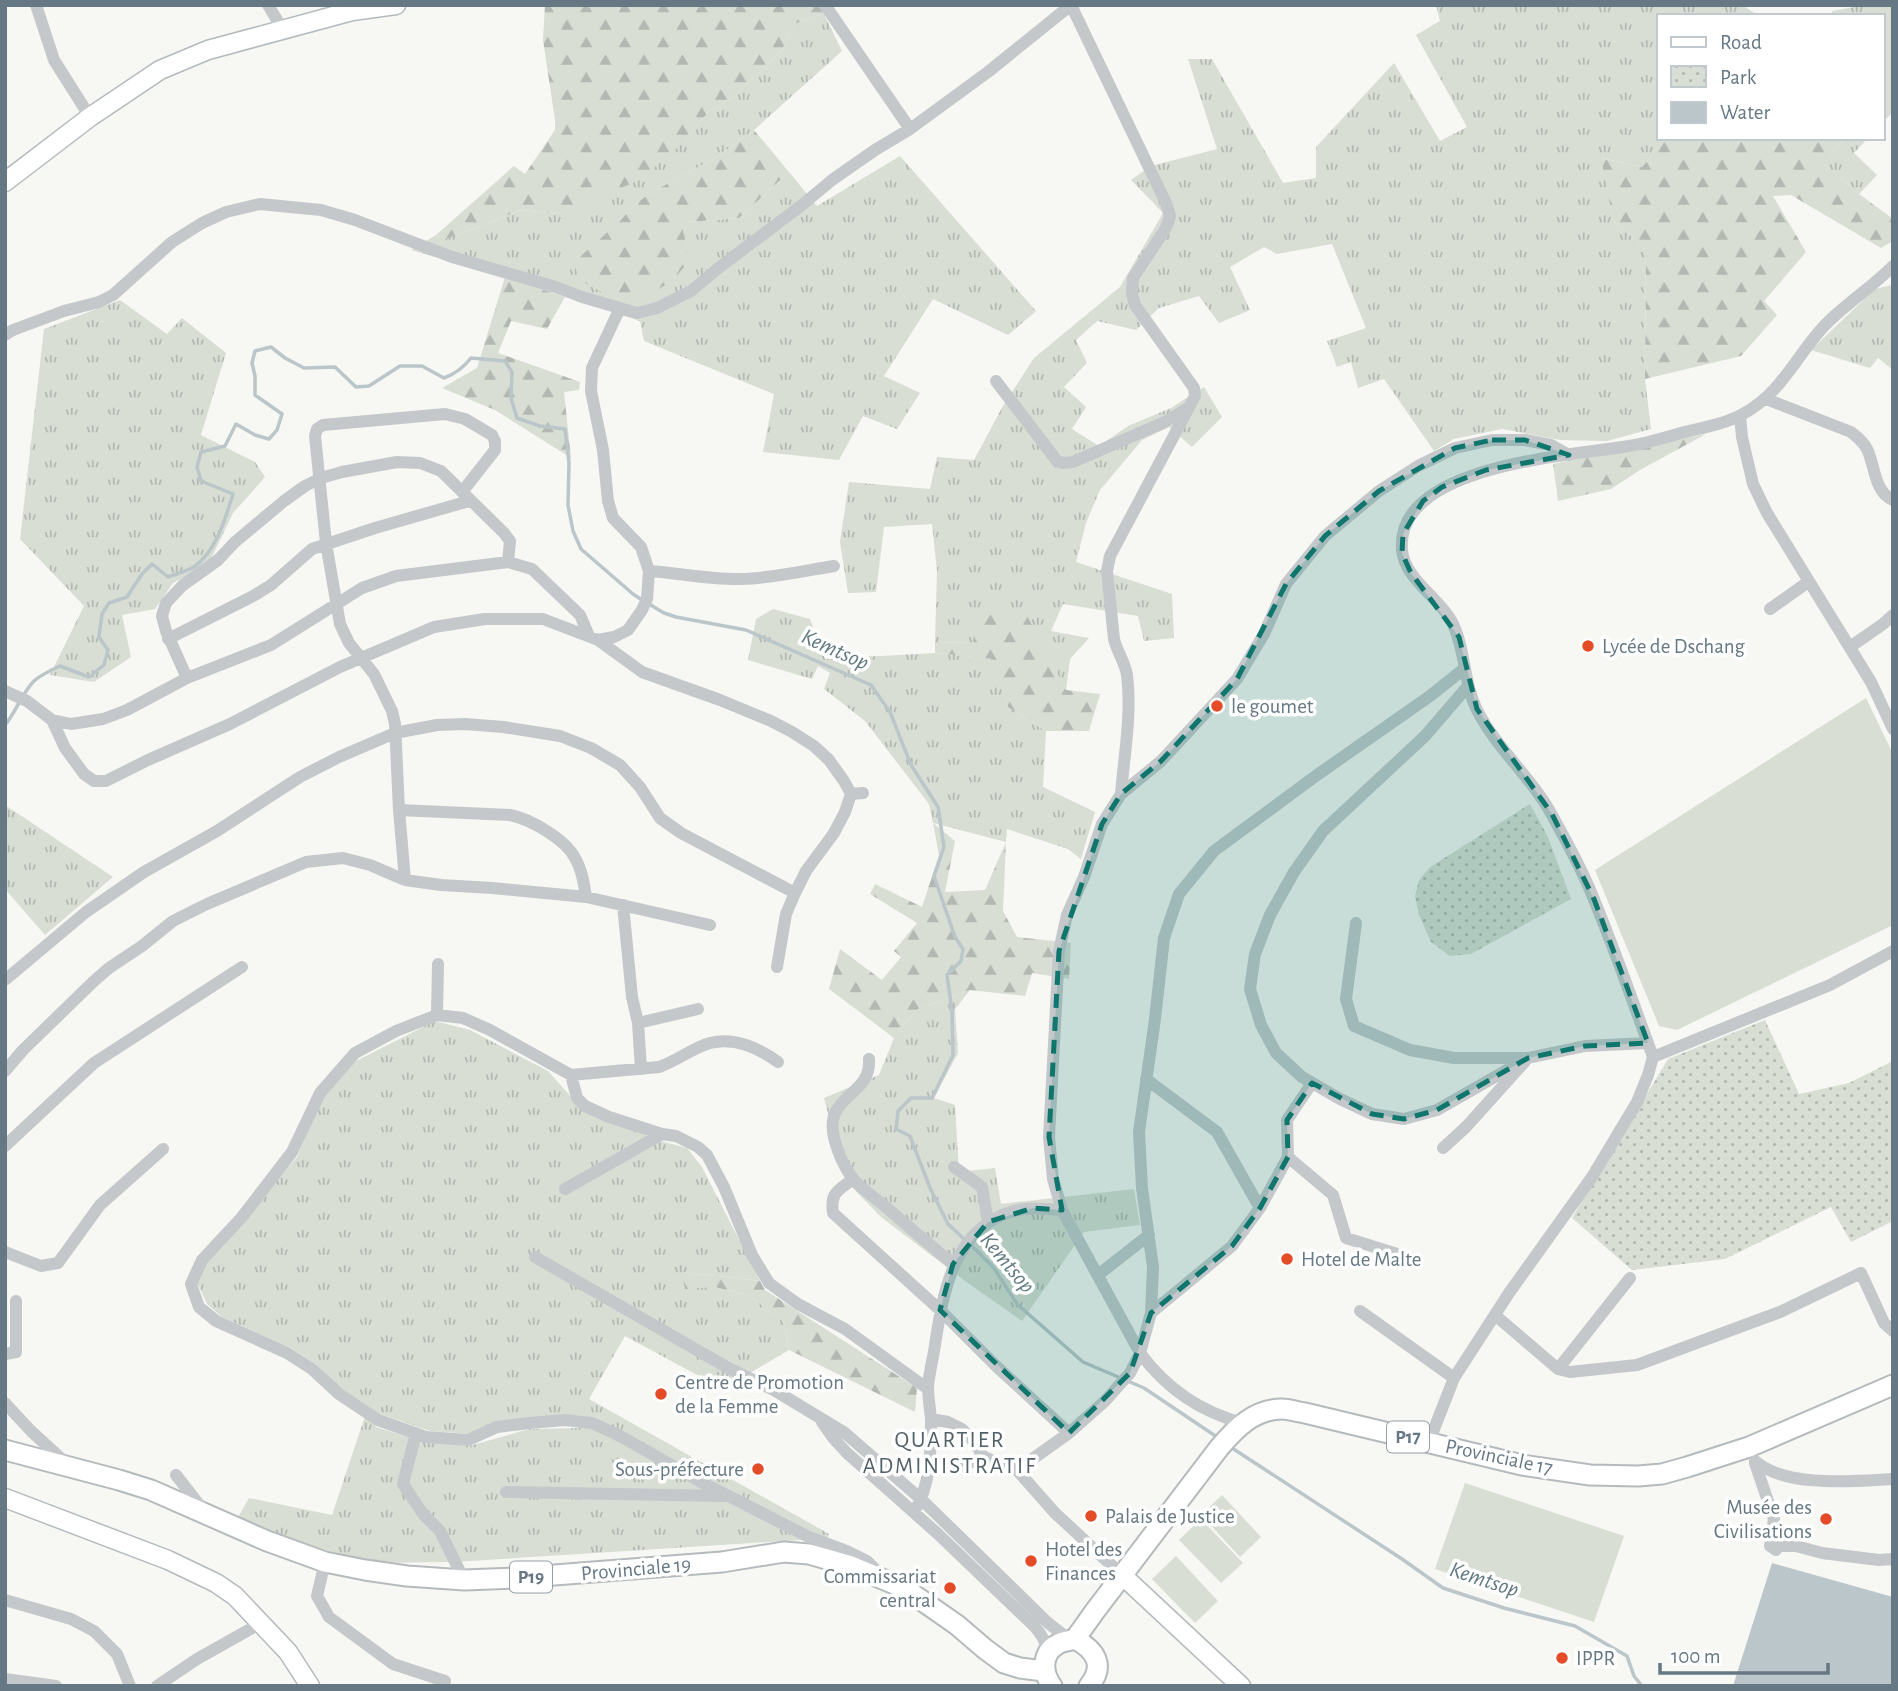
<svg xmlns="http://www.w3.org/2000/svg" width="1898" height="1691" font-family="'Alegreya Sans',sans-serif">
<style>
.grass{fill:url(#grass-tufts);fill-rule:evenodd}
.forest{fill:url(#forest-firs)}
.park{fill:url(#park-dots)}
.pitch{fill:#d8ded4}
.water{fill:#bac6c9}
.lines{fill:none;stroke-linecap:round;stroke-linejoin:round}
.stream{stroke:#bac6c9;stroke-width:3.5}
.secondary-casing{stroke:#b4babe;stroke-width:21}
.primary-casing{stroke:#b5babd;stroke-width:23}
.street{stroke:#c4c8cb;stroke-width:12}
.secondary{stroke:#fff;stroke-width:18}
.primary{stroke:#fff;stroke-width:19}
.marked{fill:#0f766e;fill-opacity:0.2;stroke:#0f766e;stroke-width:5;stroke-dasharray:14 9;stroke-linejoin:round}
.poi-dot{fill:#e34c27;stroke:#fff;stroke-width:2.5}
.labels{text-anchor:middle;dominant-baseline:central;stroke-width:7;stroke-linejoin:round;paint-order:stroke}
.shield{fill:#fff;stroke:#94a0a9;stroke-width:2}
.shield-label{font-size:19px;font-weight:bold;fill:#667884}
.poi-label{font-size:21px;fill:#667884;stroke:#fff;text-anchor:start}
.street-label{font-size:21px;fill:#667884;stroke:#fff}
.water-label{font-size:23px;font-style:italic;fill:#617981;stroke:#fff}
.neighbourhood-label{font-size:23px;letter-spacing:2px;fill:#536169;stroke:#fff}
</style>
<defs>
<pattern id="grass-tufts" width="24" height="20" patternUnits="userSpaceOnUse" patternTransform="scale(1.75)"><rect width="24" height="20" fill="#d8ded4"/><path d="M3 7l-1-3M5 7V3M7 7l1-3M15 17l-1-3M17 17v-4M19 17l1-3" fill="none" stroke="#b3b9b2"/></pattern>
<pattern id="forest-firs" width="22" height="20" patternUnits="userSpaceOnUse" patternTransform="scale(1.75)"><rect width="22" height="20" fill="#d8ded4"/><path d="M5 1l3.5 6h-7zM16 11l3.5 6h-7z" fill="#b3b9b2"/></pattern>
<pattern id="park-dots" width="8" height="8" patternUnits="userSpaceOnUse" patternTransform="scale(1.75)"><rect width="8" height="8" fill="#d8ded4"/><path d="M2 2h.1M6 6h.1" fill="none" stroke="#b3b9b2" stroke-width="1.8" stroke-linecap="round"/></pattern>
</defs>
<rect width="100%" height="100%" fill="#f7f7f3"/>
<path class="grass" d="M1436,5h306l17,11h-101v122h9l-25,29 -40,-9 11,62 33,29 -1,130 6,50 -44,12 -47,-1 -58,-11 -48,10 -20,12 -50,-72 -26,9 -7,-26 -14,5 -10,-26 39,-13 -34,-84 -55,10 -13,-7 -34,20 20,43 -31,13 -20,-27 -40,12 -23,22 -39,-9 -21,19 11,23 -23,24 22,20 -14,22 27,17 29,-20 43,-18 33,-21 18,30 -30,30 -23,-20 -27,13 -42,50 -14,33 -10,39 96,32 2,44 -30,3 -6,-25 -75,-12 -12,27 38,7 -19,21 -4,31 -43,-80 -50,33 -38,-1 2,-71 -5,-47 -48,3 -8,65 -28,1 -8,-51 9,-60 81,7 7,-32 37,3 29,-54 31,-48 86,-71 43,-74 -32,-33 20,-14 66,-17 -29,-90h24l71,124 33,-5v-31l78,-84 46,78 27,-14 -51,-92 24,-14z
M1866,5h27v107l-11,11v-107h-50v-5z
M824,14l18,37 -88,79 -40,29 -64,34 -17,13 -13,15 67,26 -4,-17 5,-8 51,-4 50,-46 28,34 83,-50 136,155 -28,24 -75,-36 -49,77 36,17 -23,36 -34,-13 -24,44 -76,-8 11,-58 -130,-53 -4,-20 -135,-44 -94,-27 25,-15 11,4 74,-29 37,4 127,-73 24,-30 25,-14 48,-47 12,-26z
M1845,138h23l-14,15 23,22 -18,19 -35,-30z
M1892,285l1,85 -15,-12 -8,10 -59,-18 64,-61z
M120,300l47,34 15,-16 44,35 -25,82 54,27 10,15 -32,36 -24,50 -36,20 -18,26 -33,6 9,42 -37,25 -44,-7 34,-69 -64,-67 24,-210z
M773,609l37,10 15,40 110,-6 59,6 14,48 38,24 -3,56 52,25 -14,47 -13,-10 -61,-20 -1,13 -73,-19 -4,-19 -64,-83 -41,-32 6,-16 -12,-7 -6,13 -64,-19 8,-41z
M5,805l108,72 -68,58 -40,-46z
M970,990l-15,19 3,44 -24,45 21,7 4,67 36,-4 6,36 133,-15 6,36 -56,7 -62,89 -57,-40 -84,-64 -35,-36 -22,-83 55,-23 15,-37 22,-28z
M435,1021l35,9 78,41 33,37 76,32 30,8 15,19 58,114 -78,-9 33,15 35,9 34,26 5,28 -66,39 -98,-53 -36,63 240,135 -4,14 -24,-8 -347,22 -85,1 -75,-23 -57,-21 12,-21 83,17 35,-105 -26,-18 -24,-27 -26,-17 -69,-31 -15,-13 -10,-22 9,-19 91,-106 26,-60 33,-36zM368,1410l62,21 41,3 27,-12 75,-7 10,1 -4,12 -50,1 -60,17 -45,-4 -48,-15z"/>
<path class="forest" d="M545,5h273l6,9 -30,10 -12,26 -48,47 -25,14 -24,30 -45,39 -82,34 -37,-4 -74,29 -11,-4 78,-69 11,8 30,-44v-10l-12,-80z
M754,130l35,42 -50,46 -51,4 -5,8 4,17 -2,19 -12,14 -25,16 -20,4 -19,-4 -28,-15 -8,-18 47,-42 13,-15 17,-13 64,-34z
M1667,138h178l-21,26 35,30 34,25v22l-12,7 -90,-53 -18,1 33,56 -42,49 13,14 -36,41 -96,23 1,-130 -33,-29 -12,-62 41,9z
M505,277l60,20 -18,32 -36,-8 -13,32 82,29 -1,8 -15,2 7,66 -76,-48 -53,-22 35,-20z
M1706,434l-66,36 -29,19 -53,12 -5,-37z
M1024,610l42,80 34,4 -11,37h-43l-38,-24 -15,-48 -58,-6v-11l38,1 4,-31z
M933,823l22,18 -10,51 40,-2 21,-48 -3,69 14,26 54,6 -2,36 -37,-6 -7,23 -55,-6 -54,20 -22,28 -65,-49 11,-40 42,31 19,-23 -7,-6 23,-28 -47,-29 5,-10 47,23 17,-52z
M682,1272l78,9 5,9 152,98 -2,24 -126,-62 -5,-28 -34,-26 -35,-9 -30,2z"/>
<path class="park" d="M1530,804l18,33 23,62 -100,55 -21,2 -19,-14 -12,-27 -4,-19 4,-16 11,-13z
M1765,1020l34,74 50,-11 44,-22v160l-42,21 -20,-35 -106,52 -93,11 -60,-52 96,-159z"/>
<path class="pitch" d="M1866,698l27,56v171l-216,105 -18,-4 -64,-156z
M1465,1483l159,53 -30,86 -159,-53z
M1222,1495l39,42 -21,20 -39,-42z
M1201,1519l42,44 -22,20 -42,-43z
M1176,1556l42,45 -23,22 -43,-44z"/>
<path class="water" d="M1772,1563l121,34v89h-160z"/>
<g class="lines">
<path class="stream" d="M649,604l15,9 12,4 70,13 125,55 19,27 21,53 27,42 6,40 -10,29 21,61 8,12 -2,12 -14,14 5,36 1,44 -21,43h-21l-13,13 -2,18 14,7 20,52 18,36 17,16
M5,725c11,-13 17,-32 29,-44 8,-7 17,-11 26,-15l29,11 15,-12 4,-15 -9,-13 3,-23 7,-11 18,-6 15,-23 10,-10 16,13c8,-3 19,-6 26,-10 23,-17 31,-48 39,-73l-32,-13 -4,-14 4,-15 24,-6 11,-22 19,11 14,4 8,-9 5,-16 -27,-19v-19l-3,-13 3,-12 16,-4 14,11 19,10 31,-1 21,20 13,-1 31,-20h22l22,12c11,-4 20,-11 27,-20l34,3 7,11 -1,26 6,20 23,8 25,3 4,34 -1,42 5,26 8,18 52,45 9,6
M971,1245l23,23 23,36 66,58 61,26 76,51
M1229,1446l173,113 41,29 61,20 71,18 52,30 7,20 8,10"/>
<g class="secondary-casing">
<path id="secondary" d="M5,182l85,-65 70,-47 48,-20 144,-39 44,-6
M5,1498l163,62 48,23 19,13 53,56 22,34
M1122,1575l119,111"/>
</g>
<g class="primary-casing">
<path id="primary" d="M5,1450l114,30 32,10 116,51 58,21 40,8 42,6 57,4 52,-2 206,-16 62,-10 25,2 42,12 53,22 53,37 28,24 19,14 16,5 24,3
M1075,1639l20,-28 124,-163c16,-19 35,-39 63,-39 7,0 15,3 23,4l217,52 68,10 48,1 24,-2 25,-7 62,-20 144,-62
M1052,1686c-10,-13 -11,-33 6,-42 5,-3 11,-3 17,-5 20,11 31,26 14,47"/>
</g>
<path class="street" d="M36,5l18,55 36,57
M268,5l15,25
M825,5l85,124
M1071,5l95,198 4,13 -4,12 -33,50 -1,16 3,11 59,83 1,8 -85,160 -3,15 7,68c3,13 11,23 13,36 5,38 -3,81 -6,119
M5,335l8,-5 51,-19 35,-9 14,-7 59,-53 30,-19 24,-11 34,-8 61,6 34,10 97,37 104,30 26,10 55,16 20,-5 34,-17 30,-25 81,-61 30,-25 43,-30 35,-21 78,-57 83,-67
M996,381l61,80 6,2 10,-1 92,-40 21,-13
M1766,399l85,33c6,5 12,9 16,17 8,16 7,43 26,51
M1740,416l2,21 11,47 14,29 104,169 22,47
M649,571c31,2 61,9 93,8 30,-1 61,-8 92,-13
M1770,609l38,-27
M168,639l87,-44 16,-10 41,-36 63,-21 94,-27
M598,640l16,-3 14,-7 14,-20 5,-11 2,-28 -8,-24 -28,-29 -5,-17 -5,-51 -12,-59 1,-23 28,-60
M1850,647l33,-23 10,-9
M187,678l-21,-47 -4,-15 4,-13 17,-18 35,-25 17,-18 49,-41 21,-15 16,-8 21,-6 55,-10 23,1 21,8 63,62 6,8 -2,21
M1468,686l-43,50 -102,95 -29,41 -24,43 -15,39 -5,35 11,36 15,28 26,24 38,22 32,15 32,5 33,-9 91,-52 57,-12 63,-3
M5,691l22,10 25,19 19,4 32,-5 24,-9 60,-32 84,-33 91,-57 34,-12 112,-14 24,7 48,46 9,21
M52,720l13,28 19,26 10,7h12l42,-21 82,-36 110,-57 94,-40 51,-8h58l55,21 44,32 78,28 51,21 21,11 22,14 15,14 15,21 7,13 12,-1
M399,810l111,5c21,4 56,25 65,43 7,12 9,26 11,39
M405,880l-6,-70 -4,-86 -3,-13 -18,-37 -25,-31 -9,-19 -14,-81 -11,-107 2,-7 6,-4 122,-11 20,5 27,16 3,6v9l-33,42
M623,905l9,92 6,26 3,46
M1356,923l-10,76 8,27 56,24 44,8h74l-62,69 -23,21
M777,967l9,-53 9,-21 11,-22 28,-38 11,-21 6,-18
M5,980l81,-68 58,-40 73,-41 83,-54 39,-20 56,-24 42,-8 28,-1 38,3 57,9 31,12 29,17 20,22 20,31 21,15 114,60
M437,1015l1,-51
M638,1023l60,-14
M1653,1057l177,-72 63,-34
M869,1059c2,30 -26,33 -35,57 -6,17 9,52 21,65 9,10 22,18 32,27 22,19 44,38 66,56
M778,1062c-19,-14 -44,-25 -68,-19 -18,5 -33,18 -51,24l-88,8 -81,-45 -27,-12 -26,-3 -41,16 -41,22 -35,40 -28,59 -50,65 -40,43 -11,24 8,23 17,14 71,32 25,16 27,25 39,26 48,17 42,3 29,-13 32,-4 36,-3 27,3 30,14 81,46 104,53 40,15 20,10 13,13
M5,1071l18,-21 71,-69 15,-13 33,-22 31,-25 34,-17 99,-42 37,-4 27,7 35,15 36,5 51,3 94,9 124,28
M571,1075l6,23 8,8 24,11 53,17 14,2 22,11 9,8 17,32 28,68 17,28 29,21 47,25 83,60
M1146,1079l71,53 43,76
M5,1146l89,-83 148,-96
M1288,1157l45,38 13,43 64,20
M954,1167l28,20 6,35
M853,1179c-15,12 -23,13 -20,34l107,97 56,56 73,67
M565,1189l97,-55
M5,1252l36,14 17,-3 42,-58 63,-56
M535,1257l195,112 44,21 71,43 77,67 125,122 24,19
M1098,1275l51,-40
M1360,1311l94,67
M1151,1313l81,-67 28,-38 28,-51 -1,-37 25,-37
M1495,1315l63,54 12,3 67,-7 143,-53 81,-39 23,50 9,8
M5,1354l11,-2v-51
M1558,1369l72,-91
M5,1403l26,28 36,33
M931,1419l17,3 14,7 12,13 10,15 33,13
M822,1422l12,17 13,14 91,81 97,93c8,9 11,16 13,27
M1243,1423c-43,-11 -77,-35 -103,-70l11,-40 2,-46 -11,-79 -3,-56 16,-113 9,-81 15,-44 35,-43 103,-76 113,-79 35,-28
M416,1433l-13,51 20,30 17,17 24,49
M1429,1442l25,-64 55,-85 83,-116 45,-75 11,-27 5,-18c-19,-52 -37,-104 -58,-155 -11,-29 -27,-58 -42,-85 -20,-38 -55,-67 -75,-105 -15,-29 -12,-62 -26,-90 -13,-25 -47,-42 -50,-72 -7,-86 170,-94 227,-104 18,-3 35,-8 52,-13 20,-5 44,-9 62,-19 40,-22 53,-59 83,-90 21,-21 46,-37 67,-58
M1755,1461c31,27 98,20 138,18
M1755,1463l19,56 -4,27 6,4
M929,1466c23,4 34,0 55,-9
M176,1475l28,36
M506,1492l219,4
M914,1512c17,-26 17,-63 17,-93 -1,-11 -3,-22 -3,-32 1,-14 5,-28 7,-42 8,-53 19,-118 79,-134 16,-4 31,-2 48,-1
M1770,1546h26l26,7 57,7 14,-1
M325,1562l-8,34 12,21 64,47 52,17
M1122,1575l-67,-62 -38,-43 52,-37 36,-32 25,-28 10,-20 -78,-143 -9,-31 -4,-42 10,-186 8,-36 17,-38 18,-53 19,-30 40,-33 76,-82 27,-45 22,-50 39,-48 54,-45 39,-25 37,-18 37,-8h33l26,5 18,10
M5,1600l66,19 23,12 23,23 13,32
M5,1679l51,7
M157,1686l40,-27 64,-36"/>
<use href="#secondary" class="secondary"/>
<use href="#primary" class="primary"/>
</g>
<path class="marked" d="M1492,440h33l44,15 -83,15 -44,17 -19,14 -20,33 -1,19 9,20 48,64 18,72 75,105 42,85 54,144 -63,3 -57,12 -91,52 -33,9 -32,-5 -60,-31 -25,37 1,37 -28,51 -28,38 -81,67 -21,60 -61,60 -129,-123 13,-46 35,-42 45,-14 29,2 -13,-73 10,-186 43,-127 19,-30 40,-33 76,-82 49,-95 39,-48 54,-45 76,-43z"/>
<g class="poi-dot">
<circle cx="1588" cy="646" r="7"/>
<circle cx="1217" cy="706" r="7"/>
<circle cx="1287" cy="1259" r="7"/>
<circle cx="661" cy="1394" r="7"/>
<circle cx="758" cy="1469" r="7"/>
<circle cx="1091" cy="1516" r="7"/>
<circle cx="1826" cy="1519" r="7"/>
<circle cx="1031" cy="1561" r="7"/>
<circle cx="950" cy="1588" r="7"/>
<circle cx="1562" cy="1658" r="7"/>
</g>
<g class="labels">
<g class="shield">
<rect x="1387" y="1421.5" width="42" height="31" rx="5"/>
<rect x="510" y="1561.5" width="42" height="31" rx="5"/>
</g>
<g class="shield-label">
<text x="1408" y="1437">P17</text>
<text x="531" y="1577">P19</text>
</g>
<g class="poi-label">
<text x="1602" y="646">Lycée de Dschang</text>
<text x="1231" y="706">le goumet</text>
<text x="1301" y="1259">Hotel de Malte</text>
<text x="675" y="1382">Centre de Promotion<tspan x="675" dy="24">de la Femme</tspan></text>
<text x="744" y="1469" text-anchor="end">Sous-préfecture</text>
<text x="1812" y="1507" text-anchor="end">Musée des<tspan x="1812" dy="24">Civilisations</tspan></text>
<text x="1105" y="1516">Palais de Justice</text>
<text x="1045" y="1549">Hotel des<tspan x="1045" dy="24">Finances</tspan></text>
<text x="936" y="1576" text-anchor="end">Commissariat<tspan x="936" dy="24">central</tspan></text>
<text x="1576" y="1658">IPPR</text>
</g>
<g class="street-label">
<text transform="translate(1499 1457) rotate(12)">Provinciale 17</text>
<text transform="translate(636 1569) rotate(-5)">Provinciale 19</text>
</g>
<g class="water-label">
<text transform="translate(835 650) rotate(24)">Kemtsop</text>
<text transform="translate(1007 1263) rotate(50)">Kemtsop</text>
<text transform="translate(1484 1580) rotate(18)">Kemtsop</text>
</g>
<g class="neighbourhood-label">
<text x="950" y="1440">QUARTIER<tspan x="950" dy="26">ADMINISTRATIF</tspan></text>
</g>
</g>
<rect width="1898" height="1691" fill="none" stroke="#667884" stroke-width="14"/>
<rect x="1657" y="14" width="228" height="126" fill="#ffffff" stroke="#c2c9ce" stroke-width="2"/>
<rect x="1671" y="37" width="35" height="10" fill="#ffffff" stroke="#c2c9ce" stroke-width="2"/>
<text x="1720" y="49" font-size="21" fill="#667884">Road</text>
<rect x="1671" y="66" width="35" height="21" fill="url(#park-dots)" stroke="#c2c9ce" stroke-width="2"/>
<text x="1720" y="84" font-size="21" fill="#667884">Park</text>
<rect x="1671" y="102" width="35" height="21" fill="#bac6c9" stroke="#c2c9ce" stroke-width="2"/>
<text x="1720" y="119" font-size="21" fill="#667884">Water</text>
<path d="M1660 1663v10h168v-10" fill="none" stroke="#667884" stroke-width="3.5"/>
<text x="1671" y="1663" font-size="21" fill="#667884" stroke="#ffffff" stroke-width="5" paint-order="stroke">100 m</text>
</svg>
